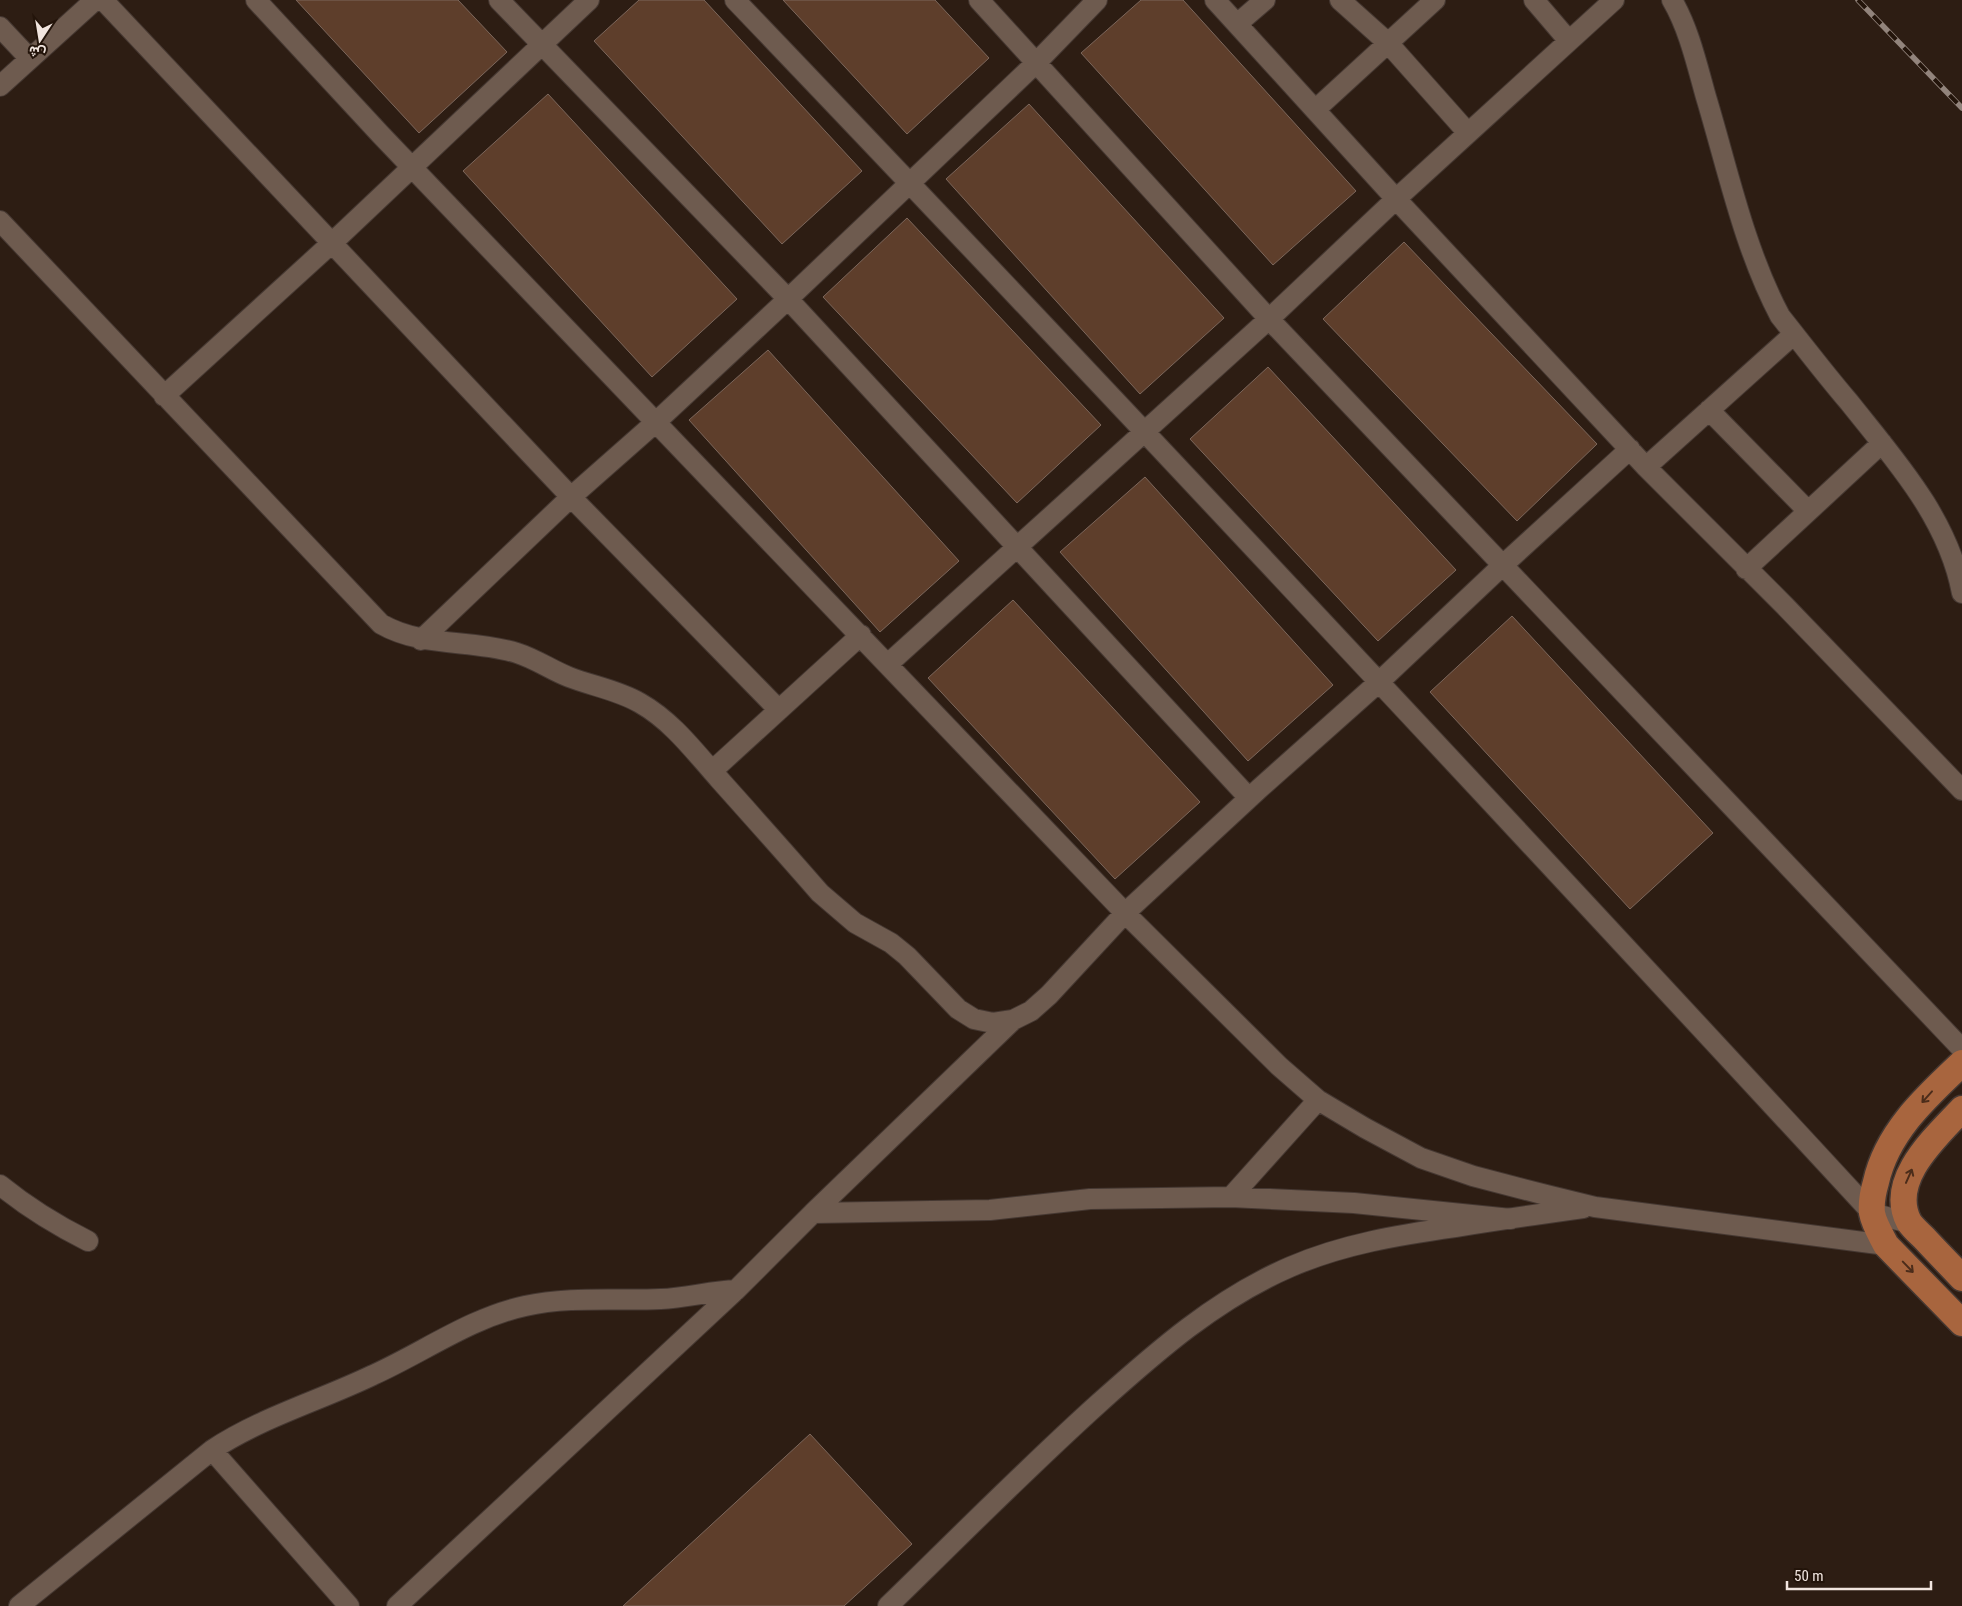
<svg xmlns="http://www.w3.org/2000/svg" width="1962" height="1606" font-family="'Roboto Condensed',Vazirmatn,sans-serif">
<style>
.building{fill:#5e3e2b;stroke:#7c675c}
.lines{fill:none;stroke-linecap:round;stroke-linejoin:round}
.minor-casing{stroke:#453832;stroke-width:22}
.major-casing{stroke:#453832;stroke-width:29}
.minor{stroke:#6e5b4f;stroke-width:20}
.major{stroke:#a8653e;stroke-width:26}
.rail-casing{stroke:#92847c;stroke-width:5.5}
.rail{stroke:#23140a;stroke-width:4;stroke-dasharray:11;stroke-linecap:butt}
.oneway{stroke:#4b2c1a}
</style>
<rect width="100%" height="100%" fill="#2d1d13"/>
<path class="building" d="M296,0h162l49,52 -88,81z
M639,0h65l158,171 -80,73 -188,-203z
M783,0h152l54,58 -82,76z
M1141,0h42l173,191 -83,74 -192,-212z
M548,94l189,205 -85,78 -189,-206z
M1029,104l195,214 -84,76 -194,-215z
M907,218l194,207 -84,78 -194,-206z
M1404,242l193,202 -80,77 -194,-202z
M768,350l191,211 -79,71 -191,-212z
M1268,367l188,203 -78,71 -188,-202z
M1145,477l188,208 -85,76 -188,-209z
M1013,600l187,202 -85,77 -187,-201z
M1512,616l201,217 -83,76 -200,-217z
M810,1434l102,110 -68,62h-221z"/>
<g class="lines">
<g class="minor-casing">
<path id="minor" d="M103,0l468,497 208,213
M256,0l125,135 744,778 154,153 39,34 47,28 56,30 52,18 73,19 49,12 291,38
M499,0l289,299 461,499
M735,0c383,400 761,806 1137,1213l37,10
M979,0l290,319 693,730
M1215,0l181,199 250,268 139,139 177,184
M1340,0l48,43 80,90
M1534,0l35,41
M1672,0c17,29 25,65 34,97 22,73 38,151 74,219 23,29 45,58 69,86 46,58 99,116 113,191
M1237,24l28,-24
M0,27l30,32
M0,86l95,-86
M1315,110l120,-110
M0,221l381,403c42,24 91,15 136,29 19,6 34,17 52,24 23,9 49,13 71,26 32,18 55,49 79,76 34,38 68,76 101,114l35,30 36,20 16,13 51,53 16,10 19,4 20,-3 18,-9 18,-16 76,-82 135,-125 119,-106 124,-117 127,-116
M164,396l169,-154 256,-242
M1709,410l99,101
M1646,467l148,-133
M1746,569l136,-126
M421,640l150,-143 85,-75 132,-123 249,-237 60,-62
M888,664l381,-345 127,-120 218,-199
M712,771l149,-136
M0,1185c27,22 56,40 88,56
M1231,1197l87,-97
M813,1213l200,-193
M212,1450l137,156
M19,1606l193,-156c50,-33 107,-49 161,-75 51,-23 97,-57 152,-69 44,-10 91,-5 136,-7 25,-1 50,-8 75,-9
M397,1606l339,-316 77,-77 177,-3 100,-11 141,-2 123,6 157,16
M888,1606c70,-68 138,-137 210,-202 59,-53 118,-105 192,-137 53,-23 109,-32 165,-40 43,-7 85,-13 128,-19"/>
</g>
<g class="major-casing">
<path id="major" d="M1962,1063c-36,34 -75,69 -86,119 -3,10 -5,21 -4,31 2,11 9,22 14,32l76,78
M1962,1109c-26,28 -75,71 -53,113 4,6 11,12 16,17 12,13 25,26 37,39"/>
</g>
<use href="#minor" class="minor"/>
<use href="#major" class="major"/>
<g class="rail-casing">
<path id="rail" d="M1858,0l104,108"/>
</g>
<use href="#rail" class="rail"/>
</g>
<defs><path id="oneway-shaft" d="M-6 0H5M1.5-3L5.5 0L1.5 3" fill="none" stroke-width="1.6" stroke-linecap="round" stroke-linejoin="round" transform="scale(1.25)"/></defs>
<g class="oneway">
<use href="#oneway-shaft" transform="translate(1927 1097) rotate(132)"/>
<use href="#oneway-shaft" transform="translate(1909 1176) rotate(-66)"/>
<use href="#oneway-shaft" transform="translate(1908 1267) rotate(46)"/>
</g>
<g transform="translate(40 40) rotate(192)" stroke="#23140a" stroke-width="4" paint-order="stroke">
<path d="M0-4L9 19L0 12L-9 19Z" fill="#f1e5df"/>
<text y="-8" font-size="14" font-weight="bold" text-anchor="middle" fill="#f1e5df">ش</text>
</g>
<path d="M1787 1581v8h144v-8" fill="none" stroke="#f1e5df" stroke-width="2.5"/>
<text x="1794" y="1581" font-size="15" fill="#f1e5df" stroke="#23140a" stroke-width="4" paint-order="stroke">50 m</text>
</svg>
